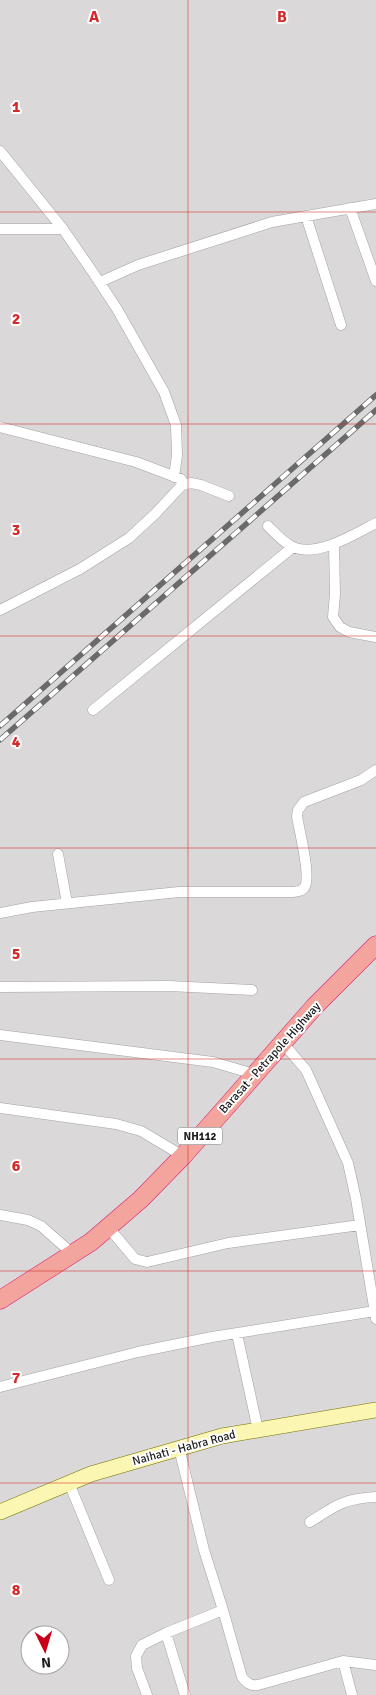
<svg xmlns="http://www.w3.org/2000/svg" width="376" height="1695" font-family="Signika,sans-serif">
<style>
.residential{fill:#dad8d9;fill-rule:evenodd}
.lines{fill:none;stroke-linecap:round;stroke-linejoin:round}
.minor-casing{stroke:#a3a3a3;stroke-width:11}
.secondary-casing{stroke:#737202;stroke-width:16}
.trunk-casing{stroke:#db1e75;stroke-width:19}
.minor{stroke:#fff;stroke-width:10}
.secondary{stroke:#fbf6b1;stroke-width:15}
.trunk{stroke:#f3a49c;stroke-width:18}
.rail-casing{stroke:#6a6a6a;stroke-width:5.5}
.rail{stroke:#fff;stroke-width:4;stroke-dasharray:11;stroke-linecap:butt}
.grid{fill:none;stroke:#d62828;stroke-width:1;stroke-opacity:0.55}
.labels{text-anchor:middle;dominant-baseline:central;stroke-width:4;stroke-linejoin:round;paint-order:stroke}
.shield{fill:#fff;stroke:#606060;stroke-width:1}
.shield-label{font-size:11px;font-weight:bold;fill:#1c1c1c}
.street-label{font-size:12px;fill:#1c1c1c;stroke:#fff}
.grid-label{font-size:16px;text-anchor:middle;font-weight:bold;fill:#d62828;stroke:#fff;stroke-width:4;stroke-linejoin:round;paint-order:stroke}
</style>
<rect width="100%" height="100%" fill="#eee8e1"/>
<path class="residential" d="M0,0h376v1695h-376zM30,1635h30v30h-30z"/>
<g class="lines">
<g class="minor-casing">
<path id="minor" d="M0,151l63,78 31,45 23,35 47,83 12,33 1,30 -3,22
M350,208l26,73
M306,216l35,109
M0,229h63
M100,282l38,-17 134,-43 104,-18
M0,427l136,35 45,17
M268,526c7,7 14,15 23,20 24,13 64,-12 85,-23
M334,544l1,50 -2,23 7,10 9,5 27,5
M0,610l80,-41 49,-31 26,-24 27,-29 9,-2 10,2 28,11
M93,710l200,-163
M58,854l9,49
M0,913l32,-6 147,-15h114c4,-1 8,0 11,-4 8,-9 -5,-58 -7,-72l1,-6 6,-8 57,-22 15,-10
M0,987l169,-1 83,4
M0,1035l213,27 41,12
M283,1043l23,27 42,93 8,36 20,120
M0,1108l116,16 25,7 42,25
M0,1215l28,5 13,6 33,29
M109,1228l26,31 12,3 81,-19 132,-18
M237,1334l21,96
M0,1387l138,-35 74,-15 163,-26
M179,1448l25,102 19,60 19,67c5,6 8,9 16,8l85,-24 33,4
M69,1483l40,97
M310,1522c25,-16 35,-24 66,-25
M166,1633l19,62
M343,1661l9,34
M147,1695l-10,-27 -1,-12 6,-11 24,-12 57,-23"/>
</g>
<g class="secondary-casing">
<path id="secondary" d="M0,1512l91,-38 131,-38 154,-26"/>
</g>
<g class="trunk-casing">
<path id="trunk" d="M0,1300l91,-58 50,-43 42,-43 132,-150 61,-61"/>
</g>
<use href="#minor" class="minor"/>
<use href="#secondary" class="secondary"/>
<use href="#trunk" class="trunk"/>
<g class="rail-casing">
<path id="rail" d="M0,726l376,-331
M0,740l376,-330"/>
</g>
<use href="#rail" class="rail"/>
</g>
<path class="grid" d="M188,0v1695M0,212h376M0,424h376M0,636h376M0,848h376M0,1059h376M0,1271h376M0,1483h376"/>
<g class="labels">
<rect class="shield" x="177.5" y="1127.5" width="45" height="17" rx="4"/>
<g class="shield-label">
<text x="200" y="1136">NH112</text>
</g>
<g class="street-label">
<text transform="translate(270 1058) rotate(-48)">Barasat - Petrapole Highway</text>
<text transform="translate(184 1448) rotate(-15)">Naihati - Habra Road</text>
</g>
</g>
<g class="grid-label">
<text x="94" y="22">A</text>
<text x="282" y="22">B</text>
<text x="16" y="112">1</text>
<text x="16" y="324">2</text>
<text x="16" y="535">3</text>
<text x="16" y="747">4</text>
<text x="16" y="959">5</text>
<text x="16" y="1171">6</text>
<text x="16" y="1383">7</text>
<text x="16" y="1595">8</text>
</g>
<g transform="translate(45 1650) rotate(175)"><circle r="24" fill="#ffffff" stroke="#a4a4a4"/>
<path d="M0-4L9 19L0 12L-9 19Z" fill="#c70018"/>
<text y="-8" font-size="14" font-weight="bold" text-anchor="middle" fill="#1c1c1c">N</text>
</g>
</svg>
